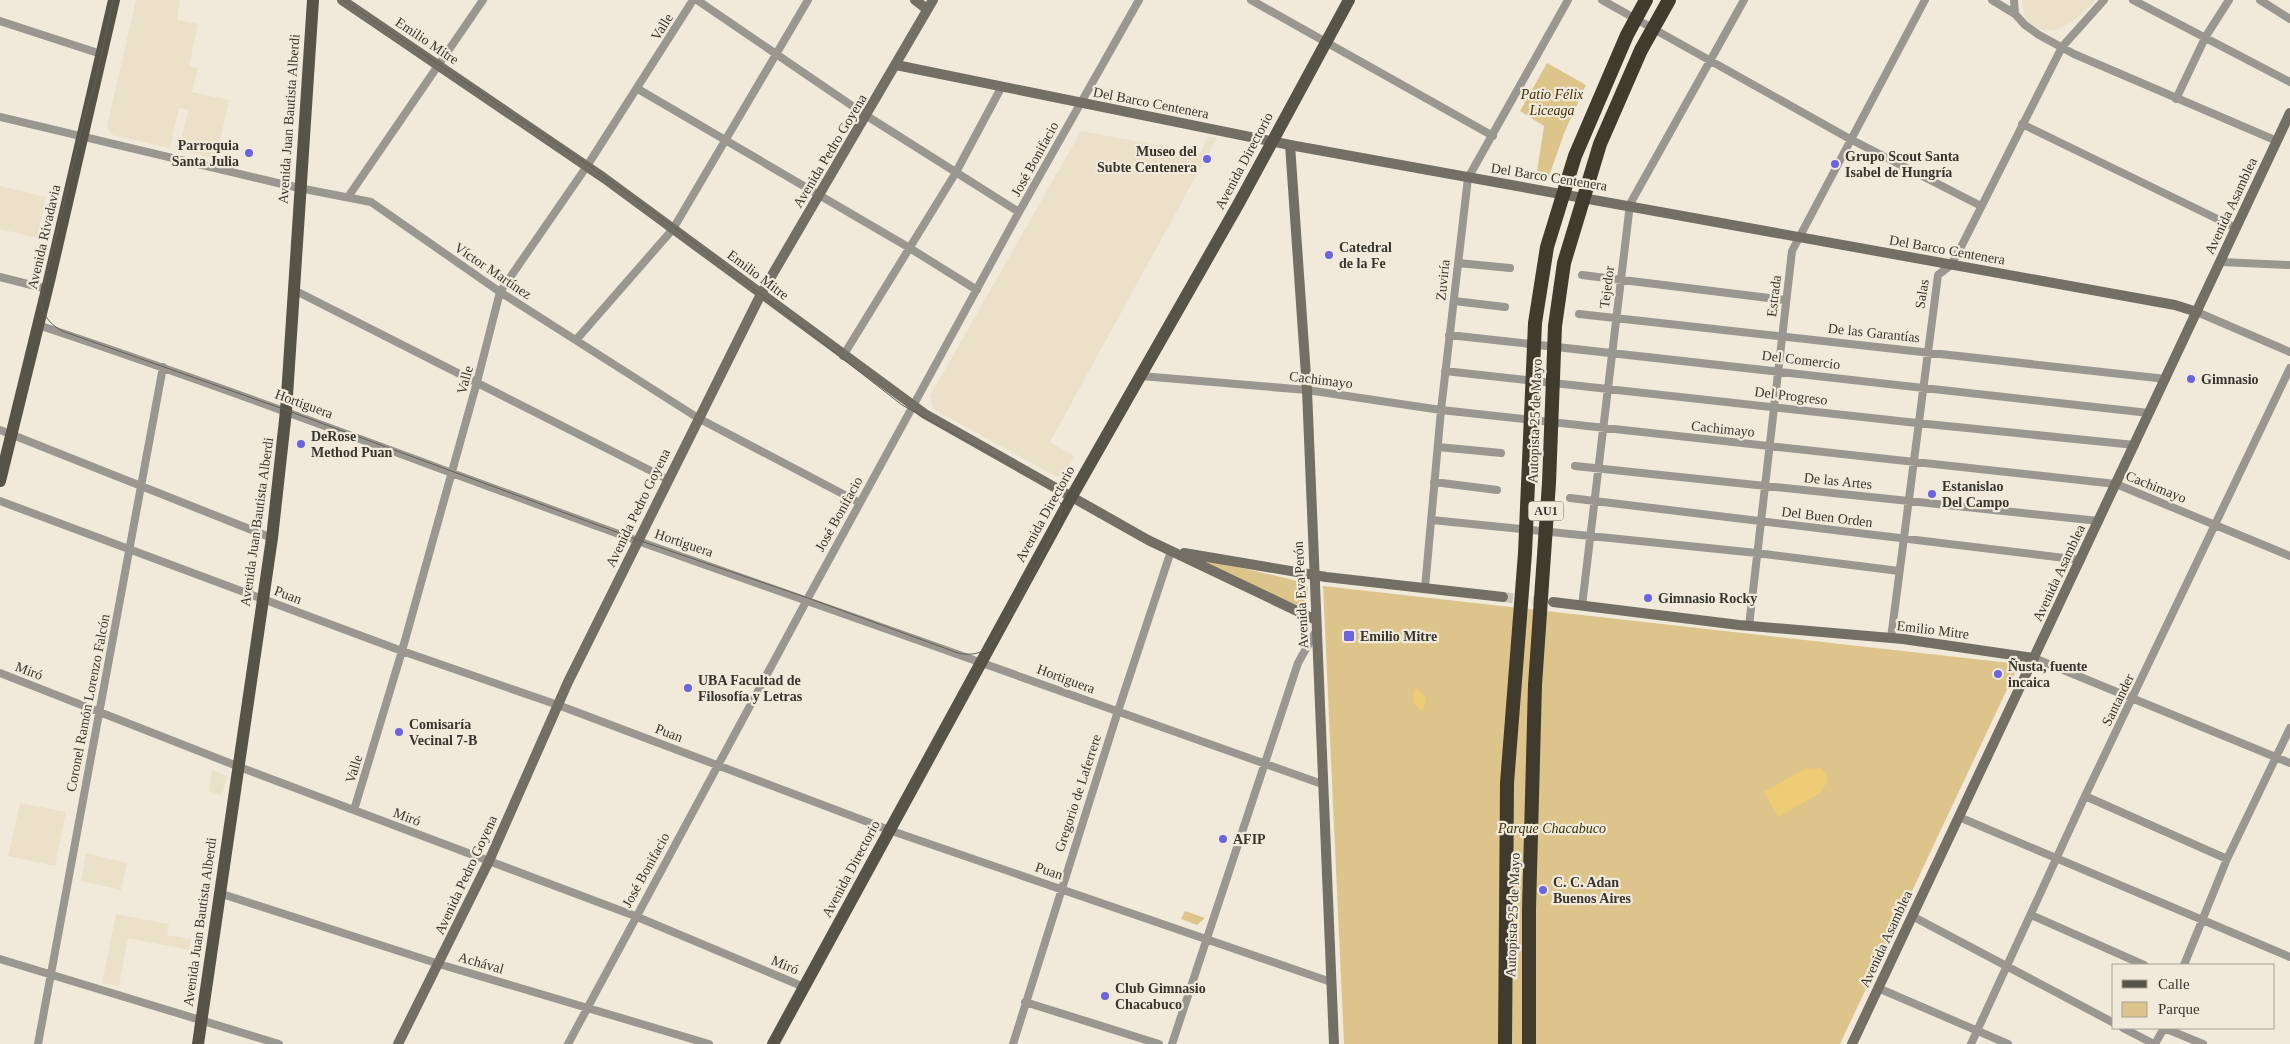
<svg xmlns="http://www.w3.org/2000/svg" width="2290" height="1044" font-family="'Times New Roman',serif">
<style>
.built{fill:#ebe1c9}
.green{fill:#ddc48a}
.water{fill:#eecb75}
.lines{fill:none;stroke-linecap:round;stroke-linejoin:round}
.secondary-tunnel{stroke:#ccc6b8;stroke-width:10;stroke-dasharray:10 5;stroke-linecap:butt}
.street{stroke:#9a9790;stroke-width:8}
.secondary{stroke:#736f65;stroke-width:10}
.primary{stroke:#585347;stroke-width:12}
.tram{stroke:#635f56;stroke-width:1}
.highway-bridge{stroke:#413b2e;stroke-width:14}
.poi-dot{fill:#6a64de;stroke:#f1eada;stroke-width:2}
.labels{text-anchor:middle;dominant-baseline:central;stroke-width:4.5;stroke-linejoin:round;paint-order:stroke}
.shield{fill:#f1eada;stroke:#706b62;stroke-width:1}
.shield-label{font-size:12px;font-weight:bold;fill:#38352e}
.street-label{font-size:14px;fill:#38352e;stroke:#f1eada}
.park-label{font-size:14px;font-style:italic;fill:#3d2f08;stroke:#f1eada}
.poi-label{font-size:14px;font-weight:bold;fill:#38352e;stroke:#f1eada;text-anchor:start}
</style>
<rect width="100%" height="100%" fill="#f1eada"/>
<path class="built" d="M136,0h44l-3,20 21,4 -9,42 9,2 -6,24 37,8 -13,59 -37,-9 9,-40 -9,-2 -9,40 -58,-13 -5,-9z
M2022,0h74l-17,17 -22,13h-15l-11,-6 -6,-7z
M1081,131l119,22 8,-16 9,1 -167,304 24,14 -11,19 -8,1 -122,-67 -3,-13z
M0,186l46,11 -9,41 -37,-9z
M212,770l15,6 -5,20 -13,-5z
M20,803l46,9 -11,54 -47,-10z
M86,853l41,10 -6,27 -40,-9z
M116,914l53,10 -2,11 24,4 -2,11 -61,-12 -9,48 -17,-3z"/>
<path class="green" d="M1547,63l39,22 -21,46 -17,48 -12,-1 8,-52 -24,-15z
M1185,555l117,27 6,5 -1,15 -3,4 -7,-1z
M1323,586l696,78 -179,380h-496z
M1185,911l20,7 -8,7 -16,-6z"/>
<path class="water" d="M1417,688l9,10 -3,14 -10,-10 1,-11z
M1808,767l2,2 10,-1 6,5 1,10 -6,7 1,2 -44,25 -14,-25z"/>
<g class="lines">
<path class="secondary-tunnel" d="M1503,597l44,5"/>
<path class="street" d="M697,0l170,116 152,96
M1251,0l242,136
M1602,0l248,139 131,67
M1992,0l23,14 10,11 14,10 35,19 203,87
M2014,0l1,14
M2133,0l157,82
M2260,0l30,19
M0,21l101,33
M638,89l270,158 69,43
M2176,99l30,-63 23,-36
M0,117l299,71 72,14 129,90 198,126 162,85
M2022,124l214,104
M348,197l135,-197
M2221,262l69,3
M1458,263l52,5
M1582,275l203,25
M0,277l47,12
M294,290l373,189
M1454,301l51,6
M2197,312l93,40
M1579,314l587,65
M38,325c202,67 400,144 600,216 228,81 456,161 684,243
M1449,335l700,78
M576,340l97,-111 135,-229
M843,356l112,-182 46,-86
M1445,371l472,52 218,22
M1141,376l166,14 134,20 675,74 174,72
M0,430l272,108
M1438,447l63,6
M1575,466l524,55
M1434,482l63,8
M1570,498l511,62
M0,501l402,150 156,54 331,125 442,152
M1432,520l325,33 142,18
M1425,588l16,-178 27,-232 100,-178
M1582,606l48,-402 114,-204
M1749,626l43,-375 133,-251
M1891,638l47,-363 13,-10 9,-16 102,-202 42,-47
M2034,658l256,105
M0,673l237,93 398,150 169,71
M2085,796l142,63
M354,810l48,-159 75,-269 23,-90 87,-126 106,-166
M1959,817l331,140
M219,893l220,71 270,80
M2031,915l113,50
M1912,916l202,107
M0,959l279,85
M2184,965l43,-106 63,-131
M1878,988l130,56
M1025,1002l134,42
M2123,1028l31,16
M2164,1028l39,16
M38,1044l125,-677
M568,1044l240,-446 211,-386 120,-212
M1013,1044l105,-333 53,-160
M1172,1044l126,-381 18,-32
M1971,1044l114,-248 205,-428
M2155,1044l9,-16"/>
<path class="secondary" d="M342,0l262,178 321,236 223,126 168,80
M915,0l12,9
M896,65l394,80 885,160 22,7
M1290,145l17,245 27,654
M1184,553l142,24 177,20
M1553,602l186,23 164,14 131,19
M398,1044l91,-183 79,-179 193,-388 172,-294
M1852,1044l438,-931"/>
<path class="primary" d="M0,481l49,-200 65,-281
M198,1044l74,-506 14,-127 27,-411
M773,1044l299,-548 167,-293 110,-203"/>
<path class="tram" d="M113,0l-19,88 -7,19 -46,190c0,16 7,26 21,34l224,79 352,130 170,58 150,55c9,2 18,2 26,-3 23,-18 59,-97 74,-126l4,-18 -10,-18 -150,-83 -228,-178 -86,-62 -245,-165"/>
<path class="highway-bridge" d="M1505,1044l2,-261 18,-230 10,-230 12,-76 28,-91 52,-121 19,-35
M1529,1044v-135l6,-224 14,-202 6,-157 9,-63 36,-119 41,-94 28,-50"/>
</g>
<g class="poi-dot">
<circle cx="249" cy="153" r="5"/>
<circle cx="1207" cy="159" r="5"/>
<circle cx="1835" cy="164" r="5"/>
<circle cx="1329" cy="255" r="5"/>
<circle cx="2191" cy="379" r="5"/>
<circle cx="301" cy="444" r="5"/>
<circle cx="1932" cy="494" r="5"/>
<circle cx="1648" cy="598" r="5"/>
<rect x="1343" y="630" width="12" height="12" rx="2.5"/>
<circle cx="1998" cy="674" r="5"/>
<circle cx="688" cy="688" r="5"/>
<circle cx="399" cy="732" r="5"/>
<circle cx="1223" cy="839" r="5"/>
<circle cx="1543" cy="890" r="5"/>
<circle cx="1105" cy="996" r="5"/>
</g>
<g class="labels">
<rect class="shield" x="1528.5" y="501.5" width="35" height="19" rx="4"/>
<g class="shield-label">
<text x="1546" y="511">AU1</text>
</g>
<g class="street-label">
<text transform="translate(662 27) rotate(-58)">Valle</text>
<text transform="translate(427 41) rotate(34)">Emilio Mitre</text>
<text transform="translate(1151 103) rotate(11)">Del Barco Centenera</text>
<text transform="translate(289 119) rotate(-86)">Avenida Juan Bautista Alberdi</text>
<text transform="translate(830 151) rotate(-59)">Avenida Pedro Goyena</text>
<text transform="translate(1035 159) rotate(-61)">José Bonifacio</text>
<text transform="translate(1244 161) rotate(-62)">Avenida Directorio</text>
<text transform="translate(1549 177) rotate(9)">Del Barco Centenera</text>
<text transform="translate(2231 206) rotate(-65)">Avenida Asamblea</text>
<text transform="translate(44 237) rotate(-77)">Avenida Rivadavia</text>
<text transform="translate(1947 250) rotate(10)">Del Barco Centenera</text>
<text transform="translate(493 271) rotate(34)">Víctor Martínez</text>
<text transform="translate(758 275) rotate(37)">Emilio Mitre</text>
<text transform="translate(1443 280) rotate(-84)">Zuviría</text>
<text transform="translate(1607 287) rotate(-83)">Tejedor</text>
<text transform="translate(1922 294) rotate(-81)">Salas</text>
<text transform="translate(1774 296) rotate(-83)">Estrada</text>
<text transform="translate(1874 333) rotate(6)">De las Garantías</text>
<text transform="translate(1801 360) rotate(7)">Del Comercio</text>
<text transform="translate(465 380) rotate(-75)">Valle</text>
<text transform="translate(1321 380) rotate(7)">Cachimayo</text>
<text transform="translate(1791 396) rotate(7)">Del Progreso</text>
<text transform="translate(304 404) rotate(20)">Hortiguera</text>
<text transform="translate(1535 421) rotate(-88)">Autopista 25 de Mayo</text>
<text transform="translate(1723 429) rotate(6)">Cachimayo</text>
<text transform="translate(1838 481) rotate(6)">De las Artes</text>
<text transform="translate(2156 487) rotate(22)">Cachimayo</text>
<text transform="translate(638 508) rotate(-64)">Avenida Pedro Goyena</text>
<text transform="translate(839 514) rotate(-61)">José Bonifacio</text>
<text transform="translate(1045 514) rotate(-61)">Avenida Directorio</text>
<text transform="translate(1827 517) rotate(7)">Del Buen Orden</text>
<text transform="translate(257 522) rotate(-82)">Avenida Juan Bautista Alberdi</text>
<text transform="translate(684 543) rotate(19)">Hortiguera</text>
<text transform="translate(2059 573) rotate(-65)">Avenida Asamblea</text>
<text transform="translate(288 595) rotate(21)">Puan</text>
<text transform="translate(1301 595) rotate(-93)">Avenida Eva Perón</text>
<text transform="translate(1933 630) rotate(7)">Emilio Mitre</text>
<text transform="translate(29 671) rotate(21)">Miró</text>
<text transform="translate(1066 679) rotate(20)">Hortiguera</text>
<text transform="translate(2118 700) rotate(-64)">Santander</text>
<text transform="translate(88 703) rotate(-79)">Coronel Ramón Lorenzo Falcón</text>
<text transform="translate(669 733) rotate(21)">Puan</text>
<text transform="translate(354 769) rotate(-73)">Valle</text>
<text transform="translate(1078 793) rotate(-72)">Gregorio de Laferrere</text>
<text transform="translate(407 817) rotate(21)">Miró</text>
<text transform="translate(851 869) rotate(-62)">Avenida Directorio</text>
<text transform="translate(646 870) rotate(-61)">José Bonifacio</text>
<text transform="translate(1049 871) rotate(19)">Puan</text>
<text transform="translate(466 875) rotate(-65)">Avenida Pedro Goyena</text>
<text transform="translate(1513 915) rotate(-88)">Autopista 25 de Mayo</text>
<text transform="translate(200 922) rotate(-82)">Avenida Juan Bautista Alberdi</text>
<text transform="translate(1886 939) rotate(-65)">Avenida Asamblea</text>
<text transform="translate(481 963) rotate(16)">Achával</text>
<text transform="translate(785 965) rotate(23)">Miró</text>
</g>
<g class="park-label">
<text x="1552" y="94">Patio Félix<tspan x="1552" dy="16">Liceaga</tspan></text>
<text x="1552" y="828">Parque Chacabuco</text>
</g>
<g class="poi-label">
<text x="239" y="145" text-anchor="end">Parroquia<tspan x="239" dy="16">Santa Julia</tspan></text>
<text x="1197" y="151" text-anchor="end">Museo del<tspan x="1197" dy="16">Subte Centenera</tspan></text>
<text x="1845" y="156">Grupo Scout Santa<tspan x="1845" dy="16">Isabel de Hungría</tspan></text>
<text x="1339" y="247">Catedral<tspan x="1339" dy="16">de la Fe</tspan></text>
<text x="2201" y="379">Gimnasio</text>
<text x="311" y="436">DeRose<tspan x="311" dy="16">Method Puan</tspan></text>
<text x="1942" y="486">Estanislao<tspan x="1942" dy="16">Del Campo</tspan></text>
<text x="1658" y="598">Gimnasio Rocky</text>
<text x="1360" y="636">Emilio Mitre</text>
<text x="2008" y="666">Ñusta, fuente<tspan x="2008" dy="16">incaica</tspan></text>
<text x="698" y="680">UBA Facultad de<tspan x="698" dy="16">Filosofía y Letras</tspan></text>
<text x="409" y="724">Comisaría<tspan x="409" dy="16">Vecinal 7-B</tspan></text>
<text x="1233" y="839">AFIP</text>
<text x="1553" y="882">C. C. Adan<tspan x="1553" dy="16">Buenos Aires</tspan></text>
<text x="1115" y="988">Club Gimnasio<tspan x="1115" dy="16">Chacabuco</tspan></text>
</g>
</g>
<rect x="2112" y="964" width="162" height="65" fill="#f1eada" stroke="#a7a295"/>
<rect x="2122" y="980" width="25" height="8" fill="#585347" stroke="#a7a295"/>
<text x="2158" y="989" font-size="15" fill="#38352e">Calle</text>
<rect x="2122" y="1002" width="25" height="15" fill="#ddc48a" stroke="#a7a295"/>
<text x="2158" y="1014" font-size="15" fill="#38352e">Parque</text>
</svg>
